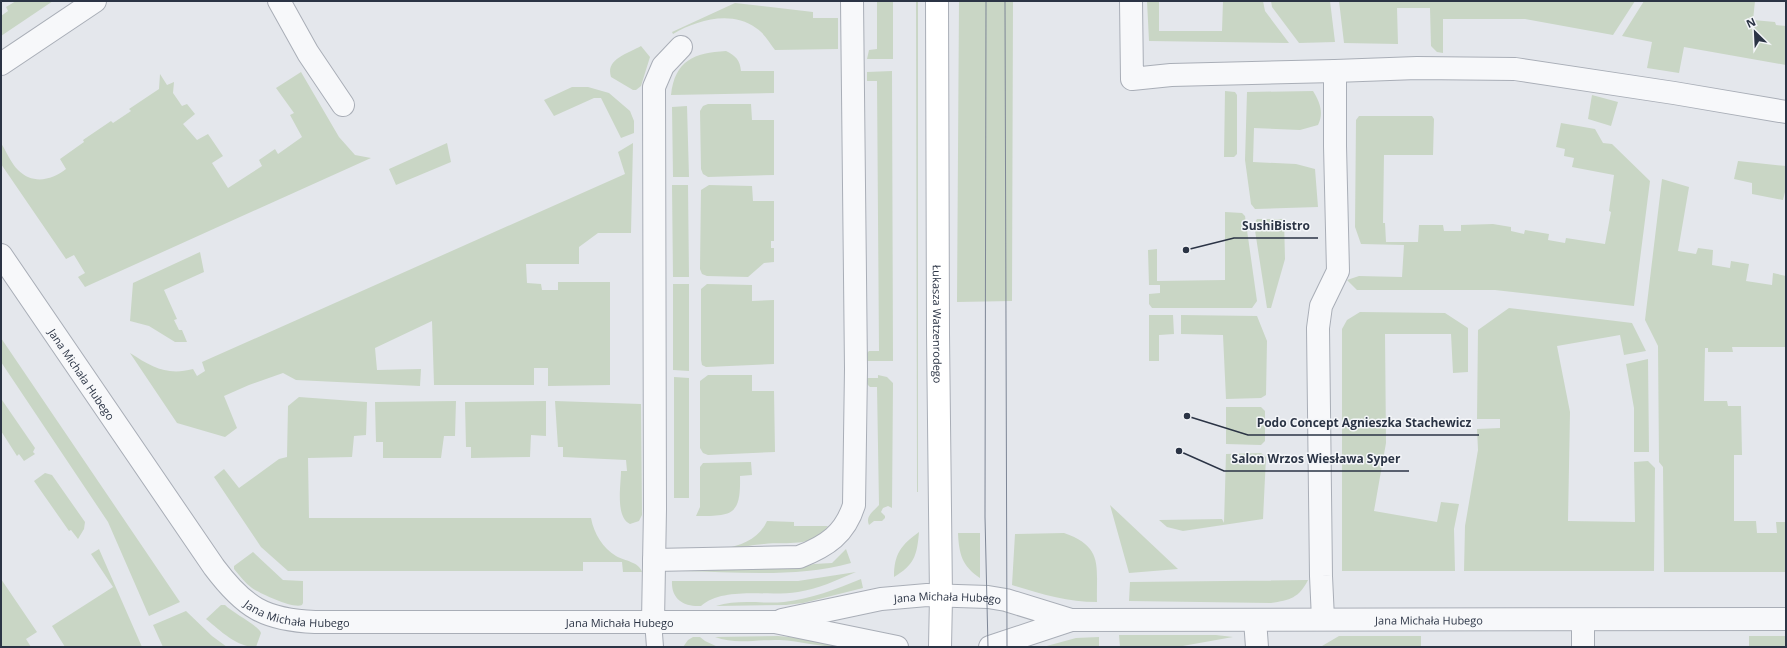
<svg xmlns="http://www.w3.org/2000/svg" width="1787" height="648" font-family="'Open Sans',sans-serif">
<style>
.green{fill:#c9d6c5}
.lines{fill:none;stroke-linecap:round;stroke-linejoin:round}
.lane-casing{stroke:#a9aeb7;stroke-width:18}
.street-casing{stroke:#a9aeb7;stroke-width:24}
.secondary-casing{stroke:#a9aeb7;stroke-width:24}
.lane{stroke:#f7f8fa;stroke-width:16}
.street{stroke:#f7f8fa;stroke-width:22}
.secondary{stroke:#fff;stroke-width:22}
.tram{stroke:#7d8696;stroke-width:1}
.labels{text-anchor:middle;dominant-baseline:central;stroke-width:3;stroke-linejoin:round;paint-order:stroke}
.street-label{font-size:11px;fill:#2b3445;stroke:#f4f6f9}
.leader{fill:none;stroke:#2b3445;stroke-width:1.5}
.callout-dot{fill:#2b3445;stroke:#f4f6f9;stroke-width:1.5}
.callout-label{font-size:12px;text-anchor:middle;font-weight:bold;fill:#2b3445;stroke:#f4f6f9;stroke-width:3;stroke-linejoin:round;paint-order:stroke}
</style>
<rect width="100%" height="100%" fill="#e4e7ec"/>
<path class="green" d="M16,1h37l-52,35v-20l7,-5 -2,-4z
M877,1h16v58h-26l2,-9 8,-1z
M916,1h2v491h-1z
M959,1h54l-1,300 -55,1z
M1147,1h12v30h63l1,-30h40l2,10 24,32 -140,-2z
M1271,1h59l5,41 -36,1 -27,-36z
M1339,1h296l-22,34 -88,-16h-82v34l-6,-1 -6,-6 -1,-38h-33l1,36 -54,-1z
M1644,1h111l-2,19 22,2 1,3 10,1v39l-102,-18 -5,26 -32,-5 5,-26 -30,-6z
M735,3l78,9v6h25v31l-63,1c-6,-8 -11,-17 -19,-22 -25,-18 -59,-8 -83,6l-1,-2z
M641,46l9,11 -9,29 -5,4h-3l-22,-13c-6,-18 18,-24 30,-31z
M726,51c10,5 14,9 15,20h33v22l-103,2c4,-35 23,-42 55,-44z
M892,71l1,290h-27v-7l3,-3h10l-2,-270h-10v-9z
M301,72l38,65 16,18 16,3 -286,129 -7,-10 7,-4 -11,-18 -8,4 -65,-95v-21c5,8 10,20 17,27 15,15 34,10 48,-1l-6,-10 24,-17 -1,-2 28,-19 2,2 18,-12 -2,-2 30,-20 1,-15 7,11 7,-3 -1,11 9,13 5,-2 8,10 -12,10 14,16 11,-6 15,22 -11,7 16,25 34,-22 -3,-6 16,-11 3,5 24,-17 -12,-22 4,-2 -18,-25z
M572,87h16l21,6 21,18 4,10v12l-13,5 -20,-40h-7l-40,18 -10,-16z
M1225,91l10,1 2,3v59l-3,3h-10z
M1313,91c7,11 11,22 5,34l-18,5 -46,-2 -1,34 43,2 19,5 3,38 -63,2 -4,-5 -6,-44 2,-68z
M1592,95l26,7 -7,24 -23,-7z
M708,104h43l1,16h22v55l-66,2 -5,-3 -2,-5 -1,-58 3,-5z
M687,106l2,71h-16l-1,-70z
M1359,116h73l2,3 -1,36h-49l-1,68h2l1,19h32l1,-17h24l1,6h17v-6l32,-1 18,3v4l13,3 1,-4 24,4 -1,6 17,3 1,-5 39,6 6,-32 -2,-1 5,-36 -42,-8 2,-9 -10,-2 1,-7 -9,-2 5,-24 34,6 8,14 9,1 38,37 -16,125 -139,-16h-138l-10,-10 12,-4 43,1 2,-32 -43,-1 -6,-17 1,-107z
M447,143l4,19 -55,23 -7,-16z
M633,143l-2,90h-33l-19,14v17h-53l1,19 14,1 1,6h16v-8h52v103l-62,1v-18h-14v17h-100l-2,-64 -57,27 2,22 44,-1 -1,17 -124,-6 -13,-7 -34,12 -25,11 13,32 -12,9 -48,-14 -47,-70c22,14 37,23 63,16l4,7 8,-5 -3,-9 423,-188 -7,-22z
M1738,161l48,5v22l-3,12 -31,-6v-11l-18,-4z
M1662,179l27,8 -11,64 18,3 2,-6 15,2 -1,15 18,3 1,-7 18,3 -3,17 26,4 1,-12 13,3v71h-54l1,5h-25v-4h-3l-1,53h23l1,5h13l1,49h-8v66h22l1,12h20l-1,-11h10v50h-122l-1,-105 -4,-5 -1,-116 -13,-26z
M672,185h16l1,92h-16z
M709,185l43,1 1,15h21v40h-3v7h3v14l-10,1 -16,14 -41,-1 -5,-2 -2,-5 1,-79z
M1225,212l17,1 3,3 12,85 -5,7h-100l-3,-4v-10l11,-1v-8h-11l-1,-35 9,-1v32l68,-1z
M1257,219h27l1,40 -14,49h-4l-13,-84z
M200,252l4,20 -40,18 13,29 -3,1 5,10h3l5,12h-12l-26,-16 -19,-5 3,-38z
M673,284h16v87l-16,-1z
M707,284l45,1v16l22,-1v64l-68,3 -4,-2 -1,-5v-71z
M1509,308l123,15 14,28 -22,4 -4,-20 -63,11 13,66 -2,109 67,1 -1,-60 14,-1 7,7 -1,103h-190l1,-45 13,-76 -1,-21 23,-1v-9h-23l1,-89z
M1360,312l85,1 23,15v44l-15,1 -2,-39h-66l1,109 -12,68 63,11 4,-20 18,2 -5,25 1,42h-113v-242l5,-9z
M1149,315h24l1,19 -15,1v26h-10z
M1181,315l76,1 10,25 -1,54 -5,3 -35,1 -3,-64 -42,-1z
M1,338l179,264 -31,14 -41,-94 -107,-160z
M1648,359l1,93h-15v-44l-8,-44z
M708,375h44v16h22l1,61 -67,3 -5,-2 -3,-5v-67z
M878,375l9,2 6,6 -1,125 -4,-2 -5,2 -2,4 4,4v2l-3,3h-8l-5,4c-4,-9 5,-14 10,-20l-2,-118h-7l-3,-3v-6h11z
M674,377l15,1v120h-15z
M299,397l68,5 -1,33 -12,1 -2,21 -44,1 1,60h282c3,16 12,30 25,38 9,5 23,6 26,16h-19l-1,-10h-39v9h-295l-27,-24 -47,-70 10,-8 15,19 40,-29 8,-2 1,-51z
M2,400l33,48 -2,4 2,2 -11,7 -5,-7 -2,2 -16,-25z
M456,401l-1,35h-11l-3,22h-58v-16h-7l-1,-40z
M546,401v35l-15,-1 -1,22 -59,1v-11h-5l-1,-45z
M555,401l86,3 1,111 -3,6 -9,3c-15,-7 -9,-39 -9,-53h6l-1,-11 -63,-3v-10h-5z
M1226,407h35l4,4v30l-4,4 -35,-1z
M1261,453l5,4 -3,62 -80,12 -16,-4 -8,-7 63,-1 2,4 2,-69z
M751,462l1,13 -12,1c1,40 -8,40 -44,40l4,-9v-40l3,-4z
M45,473l7,2 33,47 -1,7 -6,10 -7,-9 -2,1 -35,-50z
M1110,505l68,64 -49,4z
M767,521l27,1v4h34c-17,23 -40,15 -64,18 -13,1 -27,4 -41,7l1,-2c18,-4 35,-10 43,-28z
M919,532c-2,24 -5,33 -25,45 0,-23 7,-32 25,-45z
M958,533h22v45c-18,-12 -21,-24 -22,-45z
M1064,533c40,14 32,33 33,69 -30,0 -56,-8 -85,-17l3,-51z
M99,549l43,98h-77l-13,-21 61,-39 -22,-33z
M846,549l5,14c-55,15 -113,9 -169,8l7,-3 106,1 19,-5 18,-1z
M253,552l30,28 20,1v22l-1,2c-9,4 -41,-11 -50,-17 -7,-5 -12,-12 -18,-19v-3z
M856,572c-19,8 -38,17 -58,20 -30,5 -74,-6 -97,14 -17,1 -30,-7 -29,-25h126z
M1,579l36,53 -11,7 5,8h-30z
M861,579l2,9 -60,15 -17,2 -70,1c22,-7 46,-2 68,-4 27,-3 52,-13 77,-23z
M1308,580c-9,18 -18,20 -37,23l-142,-2 1,-19z
M221,605h4c8,8 34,21 36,28l-5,14c-20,0 -35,-16 -50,-28z
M186,611l26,25 15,11h-64l-10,-22z
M1119,635h97l17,2 -56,10h-57z
M778,636l33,3 28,8c-19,0 -39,-6 -59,-7 -21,-1 -45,5 -65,-3z
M1339,636h82v11h-104l5,-1z
M1749,636h37v11h-37z
M693,637h7l5,4 13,6h-35l5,-7z
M1099,637v10h-56l33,-9z"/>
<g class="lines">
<g class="lane-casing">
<path id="lane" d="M653,621l2,26"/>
</g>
<g class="street-casing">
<g id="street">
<path d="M279,1l29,52 35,52"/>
<path d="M1131,1l1,78 39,-4 164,-4 82,-3 98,1 159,24 112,19"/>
<path d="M1,64l94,-63"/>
<path id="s1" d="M1,255l213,312c30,40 50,53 101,55h460l122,25"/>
<path d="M654,560l145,-3c28,-11 46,-23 55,-52l2,-136 -4,-368"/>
<path d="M1323,619l-2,-43 -3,-248 3,-22 17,-35 -3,-125v-75"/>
<path id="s2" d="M782,620l99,-21 46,-4 61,2 18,3 65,20 -81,27"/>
<path id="s3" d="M1071,620l715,-1"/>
<path d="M1255,620l2,27"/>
<path d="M1583,620v27"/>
<path d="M653,621l2,-112 -1,-422 9,-21 18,-19"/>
</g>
</g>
<g class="secondary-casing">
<g id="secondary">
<path id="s4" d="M937,1l1,333 3,263 -1,50"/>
</g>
</g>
<use href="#lane" class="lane"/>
<use href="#street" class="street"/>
<use href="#secondary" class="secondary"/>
<path class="tram" d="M986,1l-1,516 3,130
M1005,1l2,646"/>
</g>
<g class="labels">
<g class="street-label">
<text stroke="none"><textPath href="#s4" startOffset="323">Łukasza Watzenrodego</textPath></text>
<text stroke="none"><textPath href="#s1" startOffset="144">Jana Michała Hubego</textPath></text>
<text stroke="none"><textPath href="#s2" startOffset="168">Jana Michała Hubego</textPath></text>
<text stroke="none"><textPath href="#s1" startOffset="479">Jana Michała Hubego</textPath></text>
<text stroke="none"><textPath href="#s3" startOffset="358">Jana Michała Hubego</textPath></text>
<text stroke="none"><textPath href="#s1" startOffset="803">Jana Michała Hubego</textPath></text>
</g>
</g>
<path class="leader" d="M1186 250L1234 238H1318M1187 416L1248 435H1479M1179 451L1224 471H1409"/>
<g class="callout-dot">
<circle cx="1186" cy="250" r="4"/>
<circle cx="1187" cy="416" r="4"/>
<circle cx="1179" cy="451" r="4"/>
</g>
<g class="callout-label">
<text x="1276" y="230">SushiBistro</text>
<text x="1364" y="427">Podo Concept Agnieszka Stachewicz</text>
<text x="1316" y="463">Salon Wrzos Wiesława Syper</text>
</g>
<rect width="1787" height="648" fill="none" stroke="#2b3445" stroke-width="4"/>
<g transform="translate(1755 32) rotate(336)" stroke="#f4f6f9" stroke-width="3" paint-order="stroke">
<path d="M0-3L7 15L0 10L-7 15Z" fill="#2b3445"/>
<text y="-6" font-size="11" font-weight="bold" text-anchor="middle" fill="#2b3445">N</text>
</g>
</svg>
